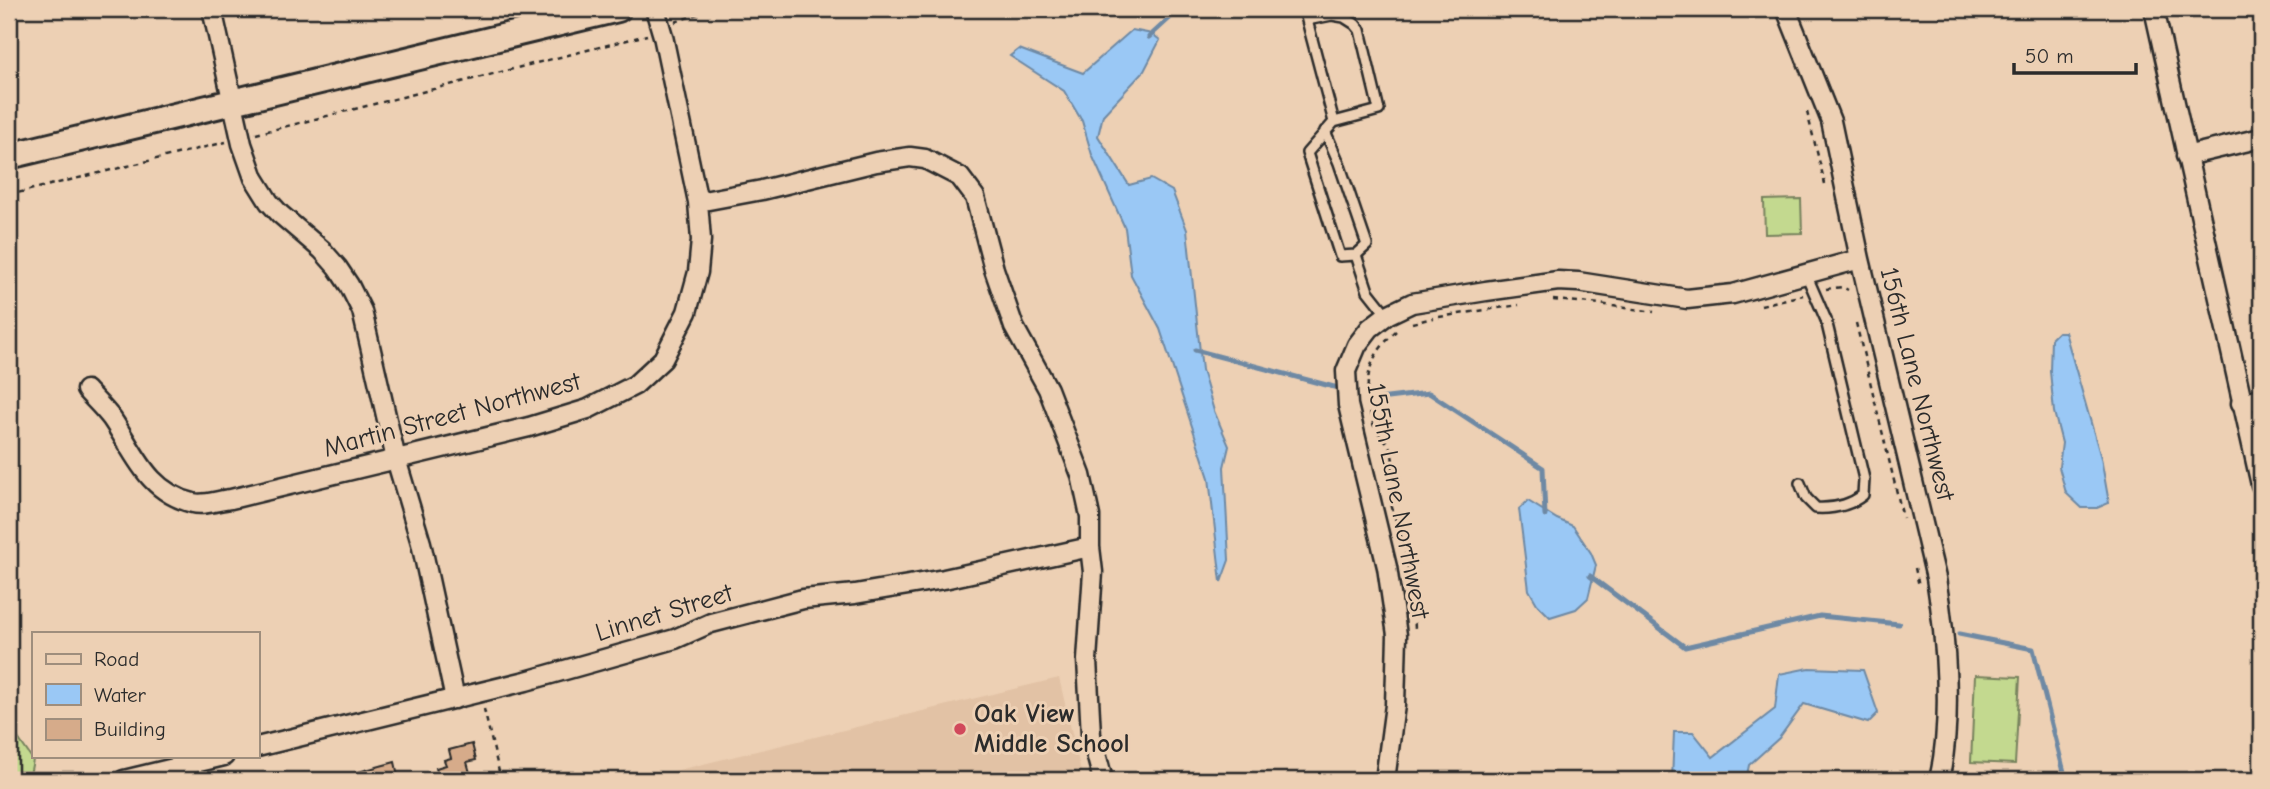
<svg xmlns="http://www.w3.org/2000/svg" width="2270" height="789" font-family="'Comic Neue',sans-serif">
<style>
.built{fill:#e2c2a5}
.green{fill:#c3d98f;stroke:#77825d;stroke-width:2}
.water{fill:#9ac8f5;stroke:#6e89a4;stroke-width:2}
.lines{fill:none;stroke-linecap:round;stroke-linejoin:round}
.stream{stroke:#6e89a4;stroke-width:5}
.building{fill:#d6ab8a;stroke:#2b2b2b;stroke-width:2}
.lane-casing{stroke:#2b2b2b;stroke-width:14}
.street-casing{stroke:#2b2b2b;stroke-width:23}
.secondary-casing{stroke:#2b2b2b;stroke-width:30}
.path{stroke:#2b2b2b;stroke-width:2.5;stroke-dasharray:5 5;stroke-linecap:butt}
.lane{stroke:#edd0b4;stroke-width:9}
.street{stroke:#edd0b4;stroke-width:18}
.secondary{stroke:#edd0b4;stroke-width:24}
.poi-dot{fill:#d1495b;stroke:#edd0b4;stroke-width:2.5}
.labels{text-anchor:middle;dominant-baseline:central;stroke-width:6;stroke-linejoin:round;paint-order:stroke}
.street-label{font-size:26px;fill:#2b2b2b;stroke:#edd0b4}
.poi-label{font-size:26px;font-weight:bold;fill:#2b2b2b;stroke:#edd0b4;text-anchor:start}
</style>
<rect width="100%" height="100%" fill="#edd0b4"/>
<filter id="ink" filterUnits="userSpaceOnUse"><feTurbulence type="fractalNoise" baseFrequency=".0143" numOctaves="2"/><feDisplacementMap in="SourceGraphic" scale="14" xChannelSelector="R" yChannelSelector="G"/><feConvolveMatrix kernelMatrix="1 2 1 2 8 2 1 2 1" color-interpolation-filters="sRGB"/></filter>
<g filter="url(#ink)">
<path class="built" d="M1059,678l24,102h-446z"/>
<path class="green" d="M1801,199l1,34 -37,1 -1,-34z
M1975,675l45,2 -5,87 -44,-2z
M9,725l24,35 -4,20h-20z"/>
<path class="water" d="M1132,30l20,4 8,6 -16,31 -41,44 -5,21 31,49 22,-6 21,12 15,39 15,140 12,41 15,35 -5,21 5,93 -8,22 -12,-104 -49,-149 -29,-54 -6,-47 -33,-73 -10,-34 -18,-30 -54,-35 9,-7 64,24z
M2058,332h7l36,126 8,45 -12,5h-15l-16,-15 -7,-26 3,-24 -8,-31 -4,-41 1,-32z
M1528,501l29,18 16,7 18,27 5,12 -8,33 -12,11 -26,8 -13,-13 -8,-14 -10,-81z
M1809,668l54,2 15,43 -10,10 -64,-19 -25,34 -30,27 -3,15h-74l2,-48h19l20,25 62,-48 4,-35z"/>
<g class="lines">
<path class="stream" d="M1149,37l23,-21 -1,-7
M1195,350l139,37
M1379,399l50,-6 114,75 2,48
M1590,576l95,71 135,-31 79,8
M1959,634l74,15 33,131"/>
</g>
<path class="building" d="M472,744l4,16 -9,2 5,18h-33l-3,-12 10,-3 -2,-5 7,-2 -2,-8z
M395,762l4,18h-51l-1,-5z"/>
<g class="lines">
<g class="lane-casing">
<path id="lane" d="M1304,9l30,113 -27,31 33,103 16,-1 12,36 19,24
M1307,20l25,-5 12,2 11,7 5,6 19,80 -45,12
M1325,131l14,32 28,82 -11,10
M1800,483l6,15 10,10c18,1 33,-2 47,-13l1,-16 -38,-159 -20,-46"/>
</g>
<g class="street-casing">
<path id="street" d="M212,9l30,135 12,34 15,24 11,12 42,36 15,17 12,18 13,26 34,148 25,84 34,156
M1786,9l45,112 29,138 76,319c10,61 17,142 3,202
M2154,9l107,476
M2186,156l75,-18
M698,202l64,-12 114,-28 34,-5 15,2 35,18 15,20 19,72 20,58 34,62 33,86 9,41v31l3,25 -6,88 4,75 12,45
M86,390c8,9 18,18 26,29 23,34 35,73 81,84 11,3 26,-3 38,-4l298,-72 59,-18 47,-24 28,-26 24,-47 11,-40 3,-32 -3,-38 -35,-166 -8,-27
M2241,403l20,-5
M257,747l269,-66 149,-42 36,-16 92,-24 52,-5 89,-15 146,-32
M124,780l100,-24
M1385,780l10,-75 2,-70 -10,-68 -39,-162 -2,-34 11,-26 13,-17 17,-13 25,-12 74,-12 72,-10 20,1 109,17 46,-5 127,-35"/>
</g>
<g class="secondary-casing">
<path id="secondary" d="M9,156l609,-147"/>
</g>
<path class="path" d="M675,22l36,-13
M1807,112l18,72
M256,134l391,-99
M9,195l217,-53
M1826,289l16,-2 6,3
M1553,300l39,3 62,9
M1761,305l42,-10
M1439,317l80,-12
M1412,323l21,-5
M1856,323l47,195
M1396,331c-22,21 -32,39 -27,71 1,8 2,19 6,26 7,11 14,12 17,27 3,13 -3,24 -3,37 2,18 10,35 14,52 6,28 11,57 12,86
M1915,568l4,18
M484,709l17,71"/>
<use href="#lane" class="lane"/>
<use href="#street" class="street"/>
<use href="#secondary" class="secondary"/>
</g>
</g>
<circle class="poi-dot" cx="960" cy="729" r="7"/>
<g class="labels">
<g class="street-label">
<text transform="translate(1917 384) rotate(76)">156th Lane Northwest</text>
<text transform="translate(452 415) rotate(-15)">Martin Street Northwest</text>
<text transform="translate(1398 501) rotate(79)">155th Lane Northwest</text>
<text transform="translate(664 613) rotate(-17)">Linnet Street</text>
</g>
<g class="poi-label">
<text x="974" y="714">Oak View<tspan x="974" dy="30">Middle School</tspan></text>
</g>
</g>
<rect width="2270" height="789" fill="none" stroke="#edd0b4" stroke-width="35"/>
<rect x="18" y="18" width="2235" height="754" fill="none" stroke="#2b2b2b" stroke-width="2.5" filter="url(#ink)"/>
<rect x="32" y="632" width="228" height="126" fill="#edd0b4" stroke="#9f8e7d" stroke-width="2"/>
<rect x="46" y="654" width="35" height="10" fill="#edd0b4" stroke="#9f8e7d" stroke-width="2"/>
<text x="94" y="666" font-size="21" fill="#2b2b2b">Road</text>
<rect x="46" y="684" width="35" height="21" fill="#9ac8f5" stroke="#9f8e7d" stroke-width="2"/>
<text x="94" y="702" font-size="21" fill="#2b2b2b">Water</text>
<rect x="46" y="719" width="35" height="21" fill="#d6ab8a" stroke="#9f8e7d" stroke-width="2"/>
<text x="94" y="736" font-size="21" fill="#2b2b2b">Building</text>
<path d="M2014 63v10h122v-10" fill="none" stroke="#2b2b2b" stroke-width="3.5"/>
<text x="2025" y="63" font-size="21" fill="#2b2b2b" stroke="#edd0b4" stroke-width="5" paint-order="stroke">50 m</text>
</svg>
